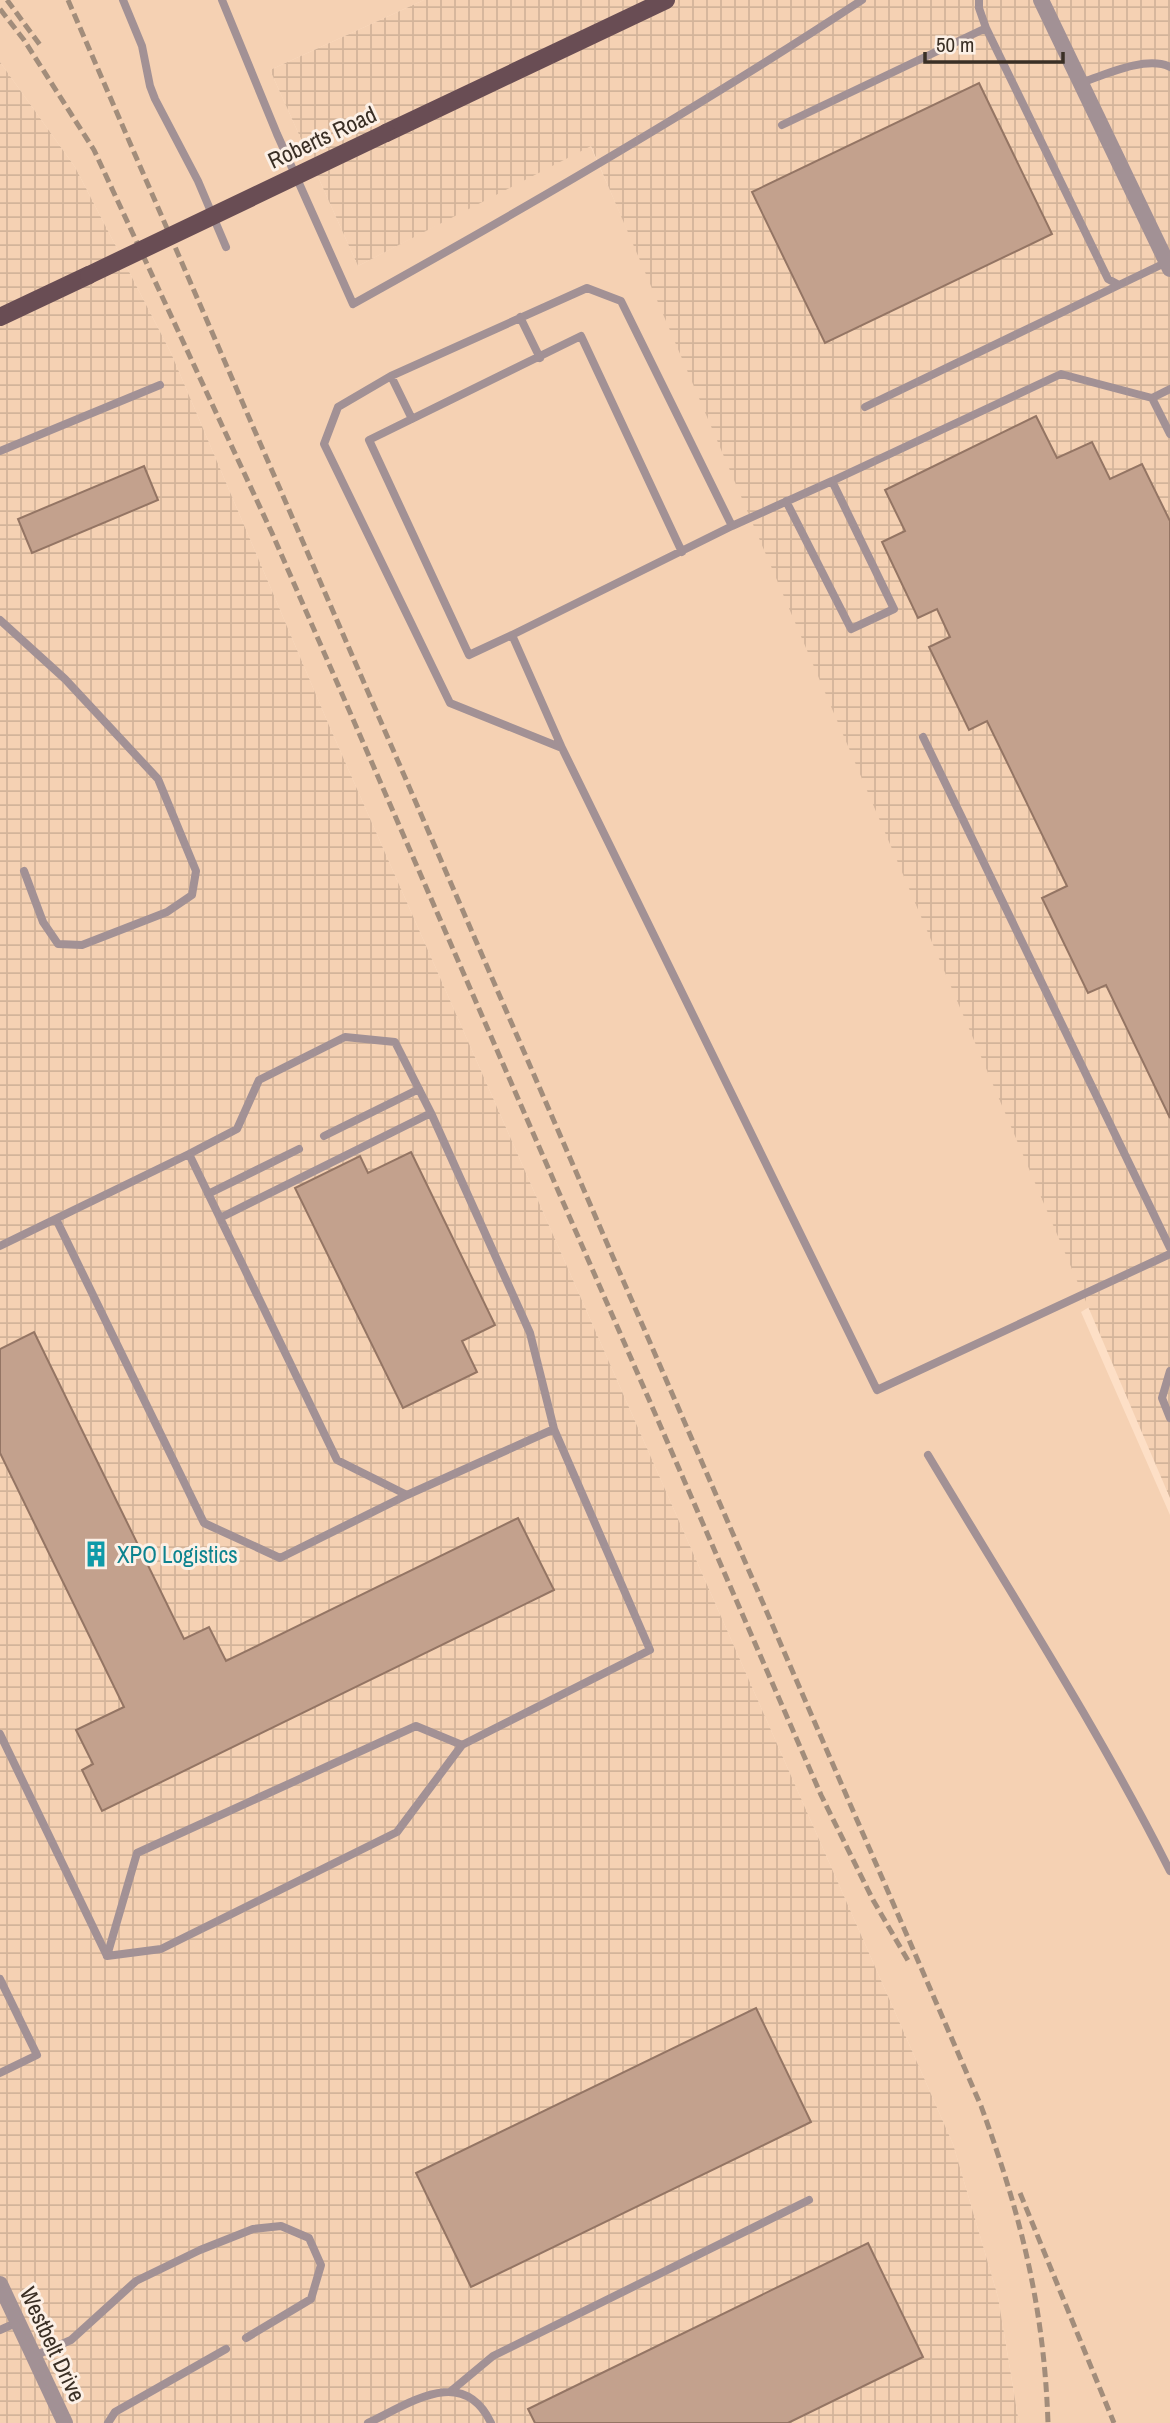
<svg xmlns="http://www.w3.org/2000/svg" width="1170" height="2423" font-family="'Archivo Narrow',sans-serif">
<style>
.built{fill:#f5d1b3}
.industrial{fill:url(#industrial-grid)}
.building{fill:#c3a18d;stroke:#947564;stroke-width:2}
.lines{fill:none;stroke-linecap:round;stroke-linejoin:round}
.lane{stroke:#a29195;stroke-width:8}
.street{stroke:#a29195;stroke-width:16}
.primary{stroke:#694d54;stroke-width:18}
.rail{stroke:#a28d7b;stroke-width:5;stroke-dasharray:10 5;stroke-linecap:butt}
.primary-bridge{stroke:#694d54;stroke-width:18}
.labels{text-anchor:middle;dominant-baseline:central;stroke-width:6;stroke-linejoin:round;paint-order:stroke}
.street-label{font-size:23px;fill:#3a2f25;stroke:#fcf0e6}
.culture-label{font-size:23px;fill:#0d838f;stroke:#fcf0e6;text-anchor:start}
</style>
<defs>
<pattern id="industrial-grid" width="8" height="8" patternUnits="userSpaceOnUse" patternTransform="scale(1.75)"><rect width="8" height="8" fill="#f5d1b3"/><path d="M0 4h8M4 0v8" fill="none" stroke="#d3b49a"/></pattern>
</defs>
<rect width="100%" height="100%" fill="#fddfc6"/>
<path class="built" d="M0,0h424l-154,70 88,196 232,-121 509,1156 -18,11 89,203v908h-151l-21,-126 -45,-153 -625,-1421 -157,-370 -96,-186 -75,-105z"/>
<path class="industrial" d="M424,0h746v1498l-579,-1352 -233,120 -88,-196z
M0,62l75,105 96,186 157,370 625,1421 45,153 21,126h-1019z"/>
<path class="building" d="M979,83l73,151 -227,109 -73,-151z
M1036,416l21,42 35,-16 18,37 32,-15 28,57v597l-64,-133 -18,8 -46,-95 25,-12 -80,-165 -18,9 -40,-83 21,-10 -13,-28 -19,9 -36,-76 23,-11 -20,-41z
M144,466l14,34 -126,53 -14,-34z
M411,1152l84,173 -33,16 15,31 -74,36 -108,-220 65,-32 8,17z
M34,1332l150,307 25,-12 17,34 292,-143 36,72 -452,221 -20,-41 11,-6 -17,-34 48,-23 -124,-254v-104z
M756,2008l55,114 -340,165 -55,-114z
M868,2243l55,114 -135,66h-253l-7,-14z"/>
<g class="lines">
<path class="lane" d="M123,0l19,46 8,40 5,13 43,82 28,66
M222,0l55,134 76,170c173,-96 344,-195 509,-304
M979,0v8l7,20 122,251 11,6 48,-23
M1081,83c23,-8 66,-28 89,-16
M782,125l204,-97
M520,317l20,41
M391,376l21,43
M1152,398l18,36
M865,407l254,-122
M0,451l160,-66
M786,501l65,128 43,-20 -62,-128 229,-107 91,24 18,-9
M732,526l-111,-225 -34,-13 -196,88 -53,31 -14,37 126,259 112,45 315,642 293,-136
M0,620l65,59 93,100 38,92 -4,24 -25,17 -85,33 -24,-1 -15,-22 -19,-51
M512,635l-43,20 -100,-215 212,-104 101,216
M923,737l247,511
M562,748l-50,-113 220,-109 100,-45
M324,1136l95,-47
M189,1154l48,-25 22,-49 86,-43 50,5 36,71 99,220 24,96
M208,1194l91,-45
M220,1218l211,-105
M56,1219l148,304 76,35 127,-63
M0,1246l189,-92 148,306 70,35 147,-66 96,221 -188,95 -65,87 -236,117 -54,7 -107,-222
M1170,1371l-8,27 8,20
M928,1455c82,137 170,273 242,416
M107,1956l30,-103 279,-127 46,19
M0,1979l37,76 -37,18
M0,2330l18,-8
M34,2356l37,-16 65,-59 64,-31 53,-21 28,-3 28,12 12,27 -10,34 -65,39
M451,2391l42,-35 316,-156
M108,2423l7,-11 111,-63
M368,2423c41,-19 95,-59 123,0"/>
<path class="street" d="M1041,0l129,269
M0,2284l65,139"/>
<path class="primary" d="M386,133l280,-133
M0,317l89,-42"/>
<path class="rail" d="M7,0l33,45
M68,0l913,2106c40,109 63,201 67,317
M0,9l24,31 70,110 178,383 549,1262 52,105 37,64
M1020,2193l94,230"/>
<path class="primary-bridge" d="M89,275l297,-142"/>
</g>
<defs>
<g id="building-bare" transform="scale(2.1)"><path d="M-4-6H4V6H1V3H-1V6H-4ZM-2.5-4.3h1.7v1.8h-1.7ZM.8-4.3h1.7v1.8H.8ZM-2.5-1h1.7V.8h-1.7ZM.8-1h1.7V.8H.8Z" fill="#0f9aa8" stroke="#fcf0e6" stroke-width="2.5" paint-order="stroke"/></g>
</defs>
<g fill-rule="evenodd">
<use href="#building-bare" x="96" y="1554"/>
</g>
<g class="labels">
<g class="street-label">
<text transform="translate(322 137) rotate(-25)">Roberts Road</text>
<text transform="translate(53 2344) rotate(65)">Westbelt Drive</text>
</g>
<g class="culture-label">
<text x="117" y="1554">XPO Logistics</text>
</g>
</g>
<path d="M925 52v10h138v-10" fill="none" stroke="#3a2f25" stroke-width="3.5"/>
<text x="936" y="52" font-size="21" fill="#3a2f25" stroke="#fcf0e6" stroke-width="5" paint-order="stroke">50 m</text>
</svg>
